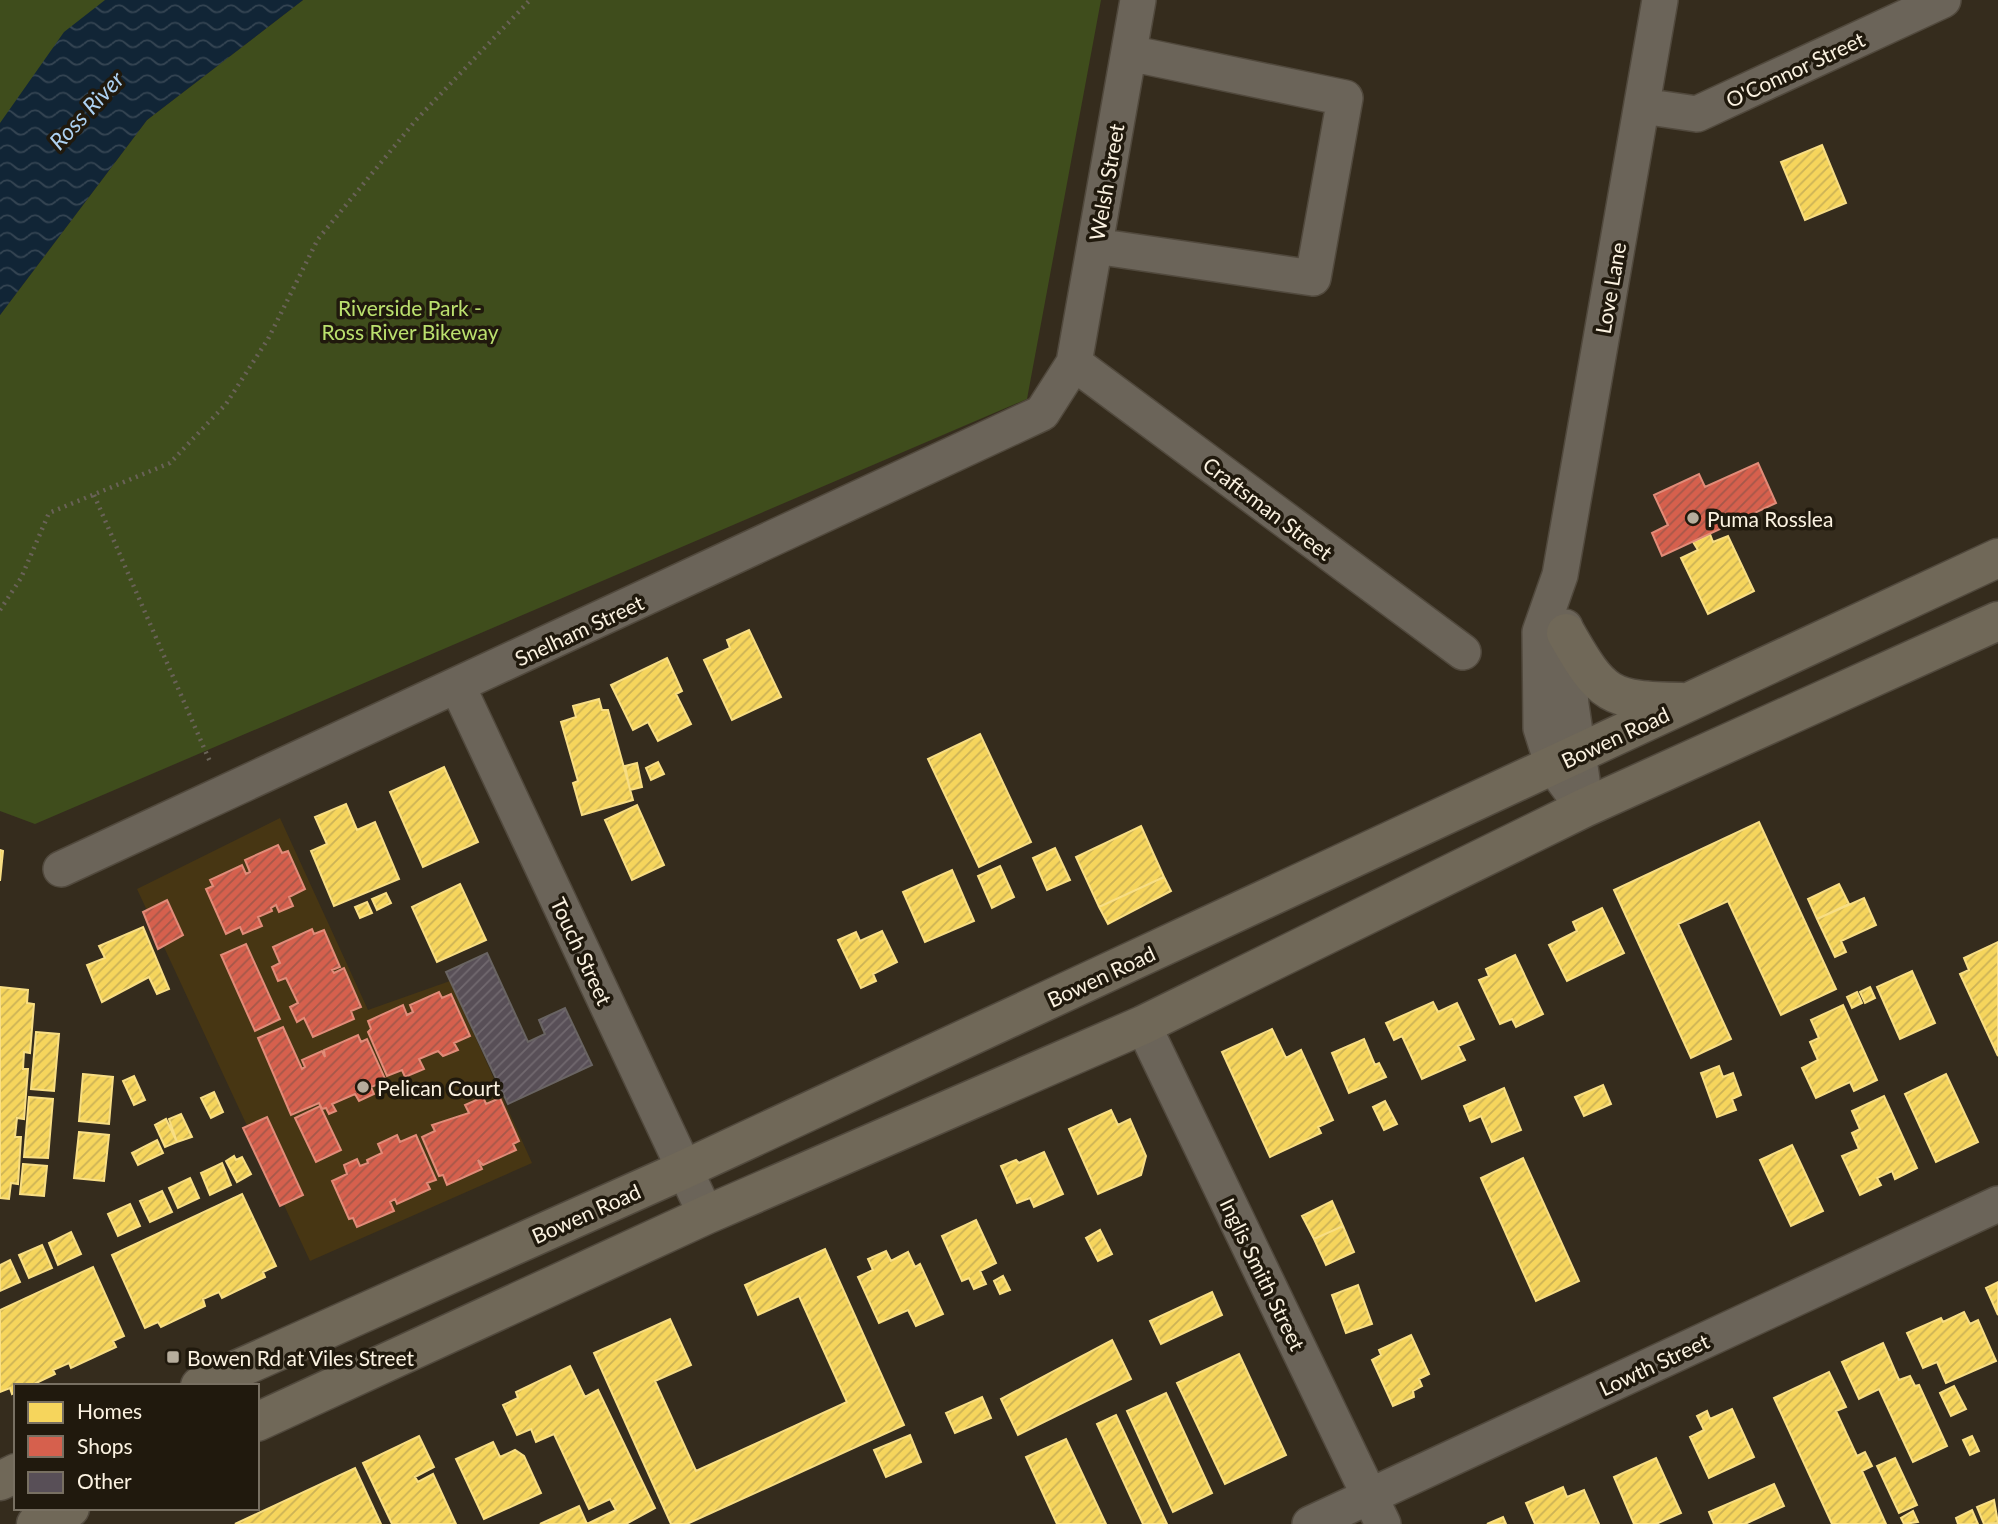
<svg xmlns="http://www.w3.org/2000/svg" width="1998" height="1524" font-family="Lato,sans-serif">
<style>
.built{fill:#473613}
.green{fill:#3f4d1c}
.water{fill:url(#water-waves)}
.homes{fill:url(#homes-hatch);stroke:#f8de84;stroke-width:2}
.shops{fill:url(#shops-hatch);stroke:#e18c79;stroke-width:2}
.building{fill:url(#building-hatch);stroke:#696463;stroke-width:2}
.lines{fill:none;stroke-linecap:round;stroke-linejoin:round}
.minor-casing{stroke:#51493d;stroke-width:38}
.major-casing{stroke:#51493d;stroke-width:41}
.path{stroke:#696257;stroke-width:4.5;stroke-dasharray:2 5;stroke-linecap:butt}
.minor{stroke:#6b6459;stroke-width:35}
.major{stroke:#706858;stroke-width:38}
.poi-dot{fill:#b6ad9c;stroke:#20190d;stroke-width:2.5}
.labels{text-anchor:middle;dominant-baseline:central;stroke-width:7;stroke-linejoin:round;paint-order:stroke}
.street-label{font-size:21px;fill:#fbf2e1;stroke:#20190d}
.park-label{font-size:21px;fill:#bbe06e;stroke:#20190d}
.poi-label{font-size:21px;fill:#fbf2e1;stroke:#20190d;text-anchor:start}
.water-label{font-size:23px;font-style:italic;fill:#add1f1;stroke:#20190d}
</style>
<defs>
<pattern id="water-waves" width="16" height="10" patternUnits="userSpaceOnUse" patternTransform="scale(1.75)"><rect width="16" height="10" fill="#112536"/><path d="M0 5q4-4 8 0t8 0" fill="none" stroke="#354553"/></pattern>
<pattern id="homes-hatch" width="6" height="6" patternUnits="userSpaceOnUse" patternTransform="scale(1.75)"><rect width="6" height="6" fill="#f6d55c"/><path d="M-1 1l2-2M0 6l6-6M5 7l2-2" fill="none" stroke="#cbb256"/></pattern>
<pattern id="shops-hatch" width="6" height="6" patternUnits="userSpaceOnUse" patternTransform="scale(1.75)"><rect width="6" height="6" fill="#d6604d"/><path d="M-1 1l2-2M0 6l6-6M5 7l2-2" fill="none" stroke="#a5584a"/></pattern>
<pattern id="building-hatch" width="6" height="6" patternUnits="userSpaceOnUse" patternTransform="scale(1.75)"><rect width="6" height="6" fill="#584f57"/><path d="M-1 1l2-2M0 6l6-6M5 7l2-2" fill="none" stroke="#71696f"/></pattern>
</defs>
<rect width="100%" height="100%" fill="#352c1d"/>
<path class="built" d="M280,818l88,192 82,-29 82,182 -222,98 -173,-372z"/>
<path class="green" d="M0,0h183l-183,170z
M303,0h798l-74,399 -992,425 -35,-13v-496l147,-195z"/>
<path class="water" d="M105,0h198l-156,120 -147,195v-192l64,-91z"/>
<path class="homes" d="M1822,145l24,58 -41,17 -24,-58z
M1710,534l3,8 15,-6 26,55 -46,23 -27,-56 17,-8 -5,-8z
M749,630l32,67 -49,23 -28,-60 26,-12 -3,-8z
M667,658l15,33 -6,3 15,30 -33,17 -10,-19 -15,8 -22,-45z
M599,699l3,11h6l25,90 -51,15 -9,-32 5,-2 -17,-59 15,-5 -3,-11z
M980,734l51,108 -52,25 -51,-108z
M658,762l6,12 -13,6 -5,-12z
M637,763l5,24 -12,3 -5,-24z
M444,767l34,75 -55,25 -33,-75z
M346,804l11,26 18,-8 24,57 -65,27 -23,-55 16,-7 -12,-27z
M637,805l27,60 -32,15 -27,-60z
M1759,822l77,167 -55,26 -53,-114 -50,23 53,115 -40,19 -77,-168z
M1141,826l23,51 -65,30 -23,-50z
M1055,848l15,32 -23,10 -14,-32z
M0,850l3,1 -3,30z
M1000,866l14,31 -22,11 -14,-32z
M952,870l22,51 -49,21 -22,-50z
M1164,877l7,14 -63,33 -9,-17z
M460,884l26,56 -49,22 -25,-55z
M1839,884l10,20 -32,15 -9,-20z
M386,893l5,10 -14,7 -5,-11z
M1864,898l12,27 -35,16 5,11 -11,5 -18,-38z
M367,902l5,11 -12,5 -5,-11z
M1602,908l22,45 -57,28 -18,-36 28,-14 -4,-9z
M143,927l26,62 -12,5 -8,-17 -47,25 -15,-37 18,-7 -6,-12z
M882,931l15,31 -24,12 3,7 -15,7 -23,-48 18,-8 4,9z
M1998,942v114l-38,-82 9,-4 -5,-12z
M1515,955l28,59 -27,13 -4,-8 -12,5 -21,-44 10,-4 -3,-7z
M1912,971l23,52 -35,16 -23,-52z
M0,987l28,3 -1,13 7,1 -4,49 -6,-1 -1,17h5l-4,50 -7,-1 -2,19h6l-3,47 -7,-1 -2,16 -9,-1z
M1870,987l5,11 -10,5 -5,-11z
M1857,992l5,11 -10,5 -5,-11z
M1433,1002l5,10 19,-9 17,36 -16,7 7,14 -43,19 -20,-43 -8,4 -8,-17z
M1843,1005l34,75 -23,11 -4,-9 -34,16 -14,-30 16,-8 -8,-18 9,-4 -8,-18z
M1272,1029l14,29 15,-8 32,70 -15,7 3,6 -51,24 -48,-105z
M36,1032l23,2 -5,57 -23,-2z
M1364,1039l11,26 4,-2 7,14 -37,16 -17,-40z
M1719,1066l4,11 10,-4 8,22 -9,4 4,11 -19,7 -16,-44z
M83,1074l30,3 -4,47 -30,-3z
M1946,1074l32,68 -42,20 -31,-68z
M134,1076l11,24 -11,5 -11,-24z
M1603,1085l8,19 -27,12 -9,-19z
M1504,1088l17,42 -29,12 -11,-26 -11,5 -6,-15z
M214,1092l9,20 -12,6 -10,-20z
M1884,1096l33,72 -22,11 -3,-8 -15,7 4,7 -21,10 -18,-39 17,-7 -7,-16 8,-4 -8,-18z
M29,1097l24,2 -5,59 -24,-1z
M1385,1101l12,23 -13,6 -11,-23z
M1111,1110l7,15 12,-6 16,37 -5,19 -43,19 -29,-65z
M181,1114l11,23 -15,5 -8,-23z
M166,1119l11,23 -12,5 -10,-22z
M79,1132l30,3 -5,46 -30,-3z
M157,1140l6,13 -25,12 -6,-12z
M1792,1145l31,66 -32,15 -31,-66z
M1044,1152l19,42 -29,13 -4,-9 -13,5 -16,-37 15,-6 3,3z
M234,1156l2,4 6,-3 9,17 -14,8 -11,-21z
M1523,1158l56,123 -43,20 -55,-123z
M222,1163l9,22 -21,10 -9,-22z
M23,1164l24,2 -3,30 -24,-2z
M190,1178l9,20 -21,10 -9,-20z
M162,1191l10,21 -22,10 -10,-21z
M242,1194l34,72 -13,6 2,5 -43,21 -3,-6 -16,7 2,7 -44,21 -3,-5 -13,6 -33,-73z
M1332,1201l11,25 -29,13 -12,-23z
M130,1204l10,22 -22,10 -10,-22z
M976,1220l20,43 -16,8 6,13 -12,5 -5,-11 -7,3 -20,-45z
M1343,1226l11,26 -28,13 -12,-26z
M1100,1230l12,24 -14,7 -12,-23z
M71,1232l10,22 -23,11 -9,-22z
M42,1245l10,23 -23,10 -10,-23z
M825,1249l79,176 -217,99h-16l-77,-171 76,-34 21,46 -36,16 41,90 151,-69 -48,-106 -41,19 -13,-30z
M886,1251l5,10 17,-9 7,15 5,-3 23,50 -27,12 -8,-16 -29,13 -21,-46 15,-7 -5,-11z
M10,1260l10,22 -20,9v-26z
M93,1267l31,69 -11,5 3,6 -45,21 -2,-5 -16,7 2,4 -25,12h-14v6l-4,2 -2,-6 -10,4v-82z
M1003,1276l7,14 -10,4 -6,-13z
M1998,1282v33l-12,-27z
M1358,1285l14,39 -26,9 -14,-38z
M1212,1292l10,23 -61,29 -11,-23z
M1964,1312l6,12 8,-4 18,41 -50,22 -9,-21 -14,6 -16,-35 34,-15 2,4z
M1411,1335l18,39 -10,5 3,7 -9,5 1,6 -21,9 -21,-46 9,-5 -2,-5z
M1112,1340l19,39 -113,56 -17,-36z
M1883,1343l16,37 11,-4 5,10 4,-1 28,61 -34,16 -34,-73 -20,10 -17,-37z
M1239,1354l47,101 -61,29 -48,-101z
M570,1366l15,31 13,-7 57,118 -29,16h-86l39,-18 8,18 29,-14 -6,-11 -21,10 -35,-75 -18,8 -5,-13 -14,6 -14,-30 15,-7 -2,-6z
M1829,1372l17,35 -10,4 21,45 8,-4 7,14 -10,5 24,53h-54l-58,-126z
M1954,1386l12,23 -15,7 -11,-23z
M1166,1393l46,100 -39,19 -46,-101z
M982,1397l9,21 -36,15 -9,-20z
M1732,1409l22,48 -45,21 -19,-41 14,-7 -7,-14 10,-5 3,8z
M1116,1415l51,109h-24l-46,-100z
M910,1435l11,27 -35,15 -12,-27z
M419,1436l15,31 -19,10 3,5 15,-8 23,50h-64l-29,-61z
M1972,1436l7,15 -9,4 -7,-15z
M1066,1439l40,85h-49l-31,-67z
M493,1442l7,15 15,-7 9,6 17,37 -57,26 -28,-60z
M1656,1458l25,55 -25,11h-22l-20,-47z
M1895,1458l22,47 -18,8 -22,-47z
M355,1468l26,56h-146z
M1774,1484l10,22 -39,18h-31l-5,-12z
M1563,1487l4,10 17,-7 15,34h-64l-9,-21z
M1994,1500l4,23 -14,1 -7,-17z
M1972,1510l6,14h-20l-2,-6z
M1913,1511l5,11 -14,2 -3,-6z
M1503,1517l3,7h-19z"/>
<path class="shops" d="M1758,463l18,40 -114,53 -10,-23 16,-8 -14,-30 45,-21 6,13z
M278,845l4,8 6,-2 17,38 -16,8 4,9 -14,6 -3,-7 -5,3 1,3 -14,6 4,9 -19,8 -3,-7 -14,7 -20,-45 7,-3 -3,-6 32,-15 4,9 4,-2 -5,-12z
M167,900l16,35 -25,14 -15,-37z
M312,929l2,5 10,-4 16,37 -8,3 2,3 10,-5 17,39 -10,4 3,8 -41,18 -9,-19 -7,4 -7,-15 8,-4 -12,-25 -8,3 -6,-14 8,-4 -7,-16z
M246,944l34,75 -25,12 -34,-76z
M439,992l3,6 9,-4 19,42 -16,7 4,7 -15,6 -5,-5 -19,8 5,10 -19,8 -3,-7 -15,6 -19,-44 3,-3 -3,-8 35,-16 4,10 6,-3 -3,-7z
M283,1027l19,42 3,-2 -3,-7 20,-9 3,6 -1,-7 34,-15 3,7 6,-3 19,42 -15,6 3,7 -15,7 -4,-7 -23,10 4,7 -7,3 -3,-6 -4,1 -3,-6 -28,12 -33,-77z
M483,1097l3,7 14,-6 19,43 -6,3 3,6 -33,15 -5,-5 4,9 -35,16 -4,-10 -4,1 -17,-39 13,-6 -3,-6 37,-12 -4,-8z
M320,1106l21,44 -25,12 -21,-44z
M267,1117l36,78 -23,11 -37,-78z
M397,1135l3,7 16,-7 20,45 -9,3 3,6 -33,15 -2,-5 -5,3 4,9 -37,16 -4,-9 -4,1 -17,-38 15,-7 -3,-9 13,-6 3,7 8,-3 -1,-3 15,-7 -4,-9z"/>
<path class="building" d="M487,953l41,89 17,-8 -6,-14 26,-12 27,57 -84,39 -62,-132z"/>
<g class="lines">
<g class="minor-casing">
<path id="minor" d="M1642,106l55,8 246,-114
M1095,246l218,32 32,-180 -216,-45
M1074,363l389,289
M1565,627l6,78 11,75
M458,687l248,528
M1584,808l-31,-42 -12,-38 -1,-96 20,-57 100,-575
M61,869l981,-456 32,-50 64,-363
M1143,1025l240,499
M1310,1524l688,-320"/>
</g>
<g class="major-casing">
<path id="major" d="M1566,633c36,63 43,68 116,69
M200,1386l483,-216 1315,-612
M257,1422l449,-207 437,-190 441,-217 414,-187
M0,1481l16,-8
M36,1524l34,-16"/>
</g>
<path class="path" d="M94,495l117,269
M0,610l21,-32 28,-65 121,-50 56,-59 42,-65 50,-100 98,-119 114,-120"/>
<use href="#minor" class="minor"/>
<use href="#major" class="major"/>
</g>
<g class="poi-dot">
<circle cx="1693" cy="518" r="7"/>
<circle cx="363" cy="1087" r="7"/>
<rect x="166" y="1350" width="14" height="14" rx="3.5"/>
</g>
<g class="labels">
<g class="street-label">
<text transform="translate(1795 69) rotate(-25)">O'Connor Street</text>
<text transform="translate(1106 182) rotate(-80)">Welsh Street</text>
<text transform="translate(1610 288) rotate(-80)">Love Lane</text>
<text transform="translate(1268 508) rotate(37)">Craftsman Street</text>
<text transform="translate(579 630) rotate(-25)">Snelham Street</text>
<text transform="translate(1615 737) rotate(-25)">Bowen Road</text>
<text transform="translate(582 951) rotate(65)">Touch Street</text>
<text transform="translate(1101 976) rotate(-25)">Bowen Road</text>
<text transform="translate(586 1213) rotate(-24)">Bowen Road</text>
<text transform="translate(1263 1274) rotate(64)">Inglis Smith Street</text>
<text transform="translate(1654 1364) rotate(-25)">Lowth Street</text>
</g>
<g class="park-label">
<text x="410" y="307">Riverside Park -<tspan x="410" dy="24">Ross River Bikeway</tspan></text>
</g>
<g class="poi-label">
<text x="1707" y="518">Puma Rosslea</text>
<text x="377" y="1087">Pelican Court</text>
<text x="187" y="1357">Bowen Rd at Viles Street</text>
</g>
<g class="water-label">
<text transform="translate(86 110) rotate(-47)">Ross River</text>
</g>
</g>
<rect x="14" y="1384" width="245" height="126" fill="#20190d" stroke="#787062" stroke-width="2"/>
<rect x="28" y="1402" width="35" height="21" fill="#f6d55c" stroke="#787062" stroke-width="2"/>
<text x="77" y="1419" font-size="21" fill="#fbf2e1">Homes</text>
<rect x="28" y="1436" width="35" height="21" fill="#d6604d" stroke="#787062" stroke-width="2"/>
<text x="77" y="1454" font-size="21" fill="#fbf2e1">Shops</text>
<rect x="28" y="1472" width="35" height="21" fill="#584f57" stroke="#787062" stroke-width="2"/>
<text x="77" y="1489" font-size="21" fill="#fbf2e1">Other</text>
</svg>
